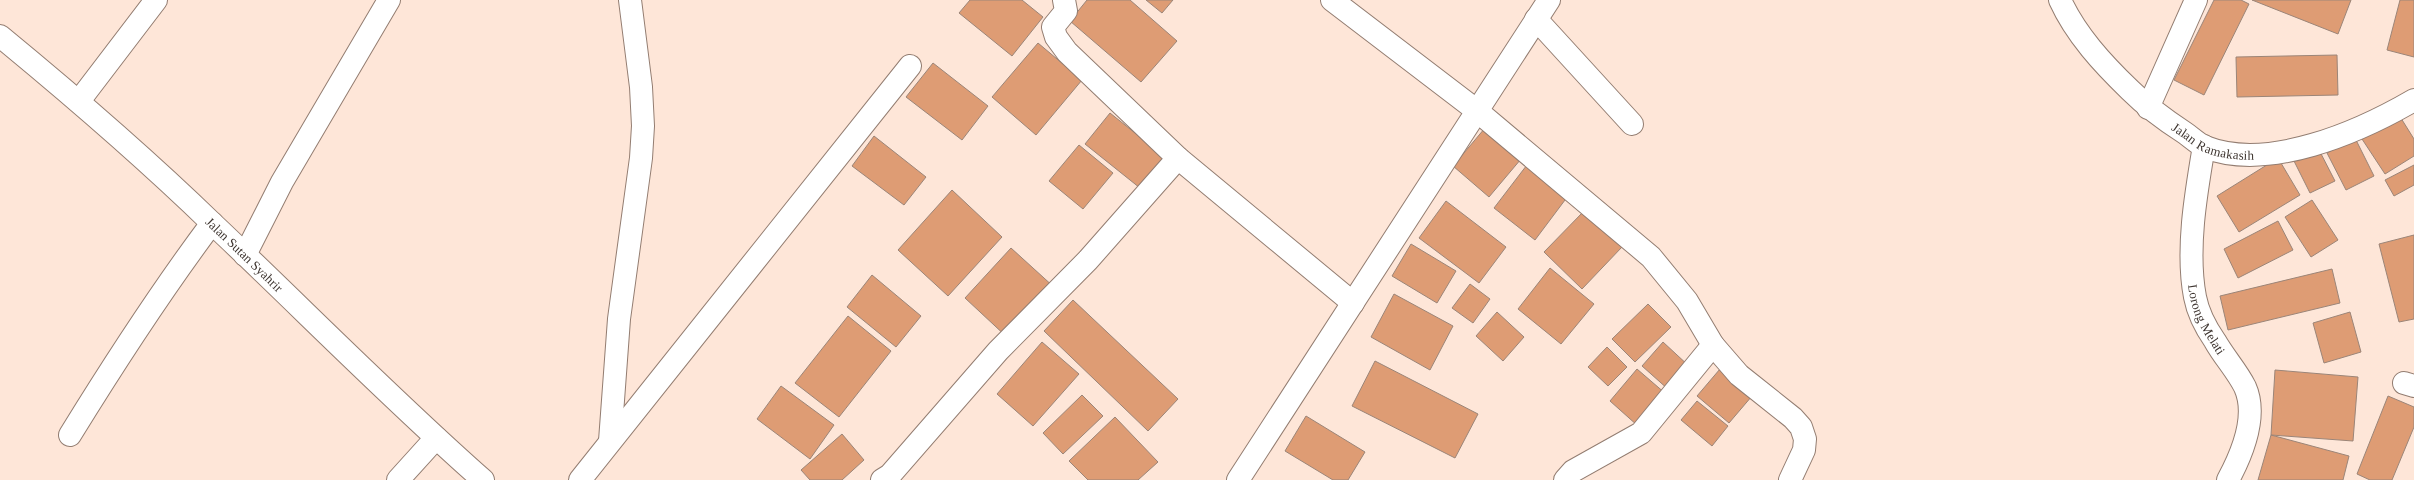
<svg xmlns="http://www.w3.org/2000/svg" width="2414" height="480" font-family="Georgia,serif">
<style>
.building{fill:#de9c74;stroke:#9b8578}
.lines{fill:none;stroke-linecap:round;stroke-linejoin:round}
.minor-casing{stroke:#937d71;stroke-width:24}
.minor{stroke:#fff;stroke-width:22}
.labels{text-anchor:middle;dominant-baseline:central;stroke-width:4;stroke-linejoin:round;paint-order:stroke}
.street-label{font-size:13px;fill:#3f3631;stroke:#fee6d8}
</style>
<rect width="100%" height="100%" fill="#fee6d8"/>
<path class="building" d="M970,0h52l21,17 -31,39 -53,-43z
M1087,0h43l47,41 -36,41 -71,-61z
M1146,0h27l-11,13z
M2214,0h27l8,4 -45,91 -30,-15z
M2252,0h99l-13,34z
M2400,0h14v57l-27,-7z
M1038,43l44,37 -46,55 -44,-38z
M2337,55l1,40 -101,2 -1,-40z
M933,63l55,43 -26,34 -56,-43z
M1110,113l55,44 -25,31 -55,-44z
M2399,115l15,24v17l-29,18 -23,-35z
M1485,128l36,31 -32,38 -36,-31z
M874,136l52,41 -22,28 -52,-39z
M2355,138l19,38 -28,14 -19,-37z
M1079,145l34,28 -30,36 -34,-28z
M2317,146l18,35 -25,12 -17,-34z
M2278,158l22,37 -61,37 -22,-36z
M1530,161l41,31 -36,48 -41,-32z
M2414,165v20l-20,11 -9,-16z
M952,190l50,47 -54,59 -50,-46z
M2312,200l26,40 -27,17 -26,-40z
M1446,201l60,46 -27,36 -60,-45z
M1584,211l38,36 -40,42 -38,-37z
M2278,221l15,29 -55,28 -14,-29z
M2414,235v84l-15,3 -20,-78z
M1411,244l45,27 -19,32 -45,-27z
M1011,248l44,40 -46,51 -44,-41z
M1550,268l44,36 -33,40 -43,-35z
M2332,269l8,34 -112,27 -8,-34z
M872,275l49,41 -25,31 -49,-40z
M1470,284l20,15 -17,24 -21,-15z
M1394,294l59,32 -23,44 -59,-33z
M1073,300l105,99 -30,32 -104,-100z
M1648,304l23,23 -36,35 -23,-23z
M1497,312l27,25 -21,24 -27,-25z
M2350,312l11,40 -37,11 -11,-40z
M848,316l43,35 -52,66 -44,-34z
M1042,342l37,32 -46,52 -36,-32z
M1663,342l27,25 -21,23 -27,-24z
M1607,347l20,20 -19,19 -20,-19z
M1375,361l103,53 -23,44 -103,-52z
M1637,369l29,25 -28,32 -28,-25z
M1720,369l32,27 -23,27 -32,-27z
M2275,370l83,7 -5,64 -82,-6z
M781,386l53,39 -24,34 -53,-40z
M1082,395l21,21 -40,38 -20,-21z
M2388,396l26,11v20l-22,53h-22l-13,-6z
M1697,401l31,25 -16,20 -31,-26z
M1306,416l59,36 -17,28h-15l-48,-29z
M1115,417l43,45 -20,18h-50l-19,-19z
M842,434l22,26 -22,20h-32l-9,-10z
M2271,435l78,21 -6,24h-85z"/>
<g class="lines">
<g class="minor-casing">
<g id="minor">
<path d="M1064,0l2,11 -13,16 3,10 11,15 111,106 175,145"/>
<path d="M1332,0l144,110 175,147 36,44 26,44 26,30 54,43 8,9 4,12 -1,11 -14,30"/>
<path id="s1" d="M2060,0c16,35 43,64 70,90 17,17 35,30 55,43 6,4 13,11 20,14 63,25 154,-15 209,-47"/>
<path d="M1536,19l96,105"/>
<path id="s2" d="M0,36c73,60 145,122 213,188 90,85 177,174 270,256"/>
<path d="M79,101l77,-101"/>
<path d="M2148,108l48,-108"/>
<path id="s3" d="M2204,146c-8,47 -18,104 -9,151 3,16 11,31 20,44 9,16 22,30 30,46 13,29 -3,67 -17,93"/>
<path d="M245,255l37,-73 107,-182"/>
<path d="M2404,383l10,3"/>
<path d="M70,435c45,-73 91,-144 142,-212"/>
<path d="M610,441l9,-122 22,-161 2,-32 -2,-39 -11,-87"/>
<path d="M398,480l38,-42"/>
<path d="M580,480l330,-414"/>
<path d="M882,480l8,-5 108,-124 90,-91 90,-102"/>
<path d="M1238,480l311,-480"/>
<path d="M1565,480l8,-9 68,-38 72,-88"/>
</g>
</g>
<use href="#minor" class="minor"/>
</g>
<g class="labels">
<g class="street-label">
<text stroke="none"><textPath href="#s1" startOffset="215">Jalan Ramakasih</textPath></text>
<text stroke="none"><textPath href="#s2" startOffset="328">Jalan Sutan Syahrir</textPath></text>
<text stroke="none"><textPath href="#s3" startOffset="177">Lorong Melati</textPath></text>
</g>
</g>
</svg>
